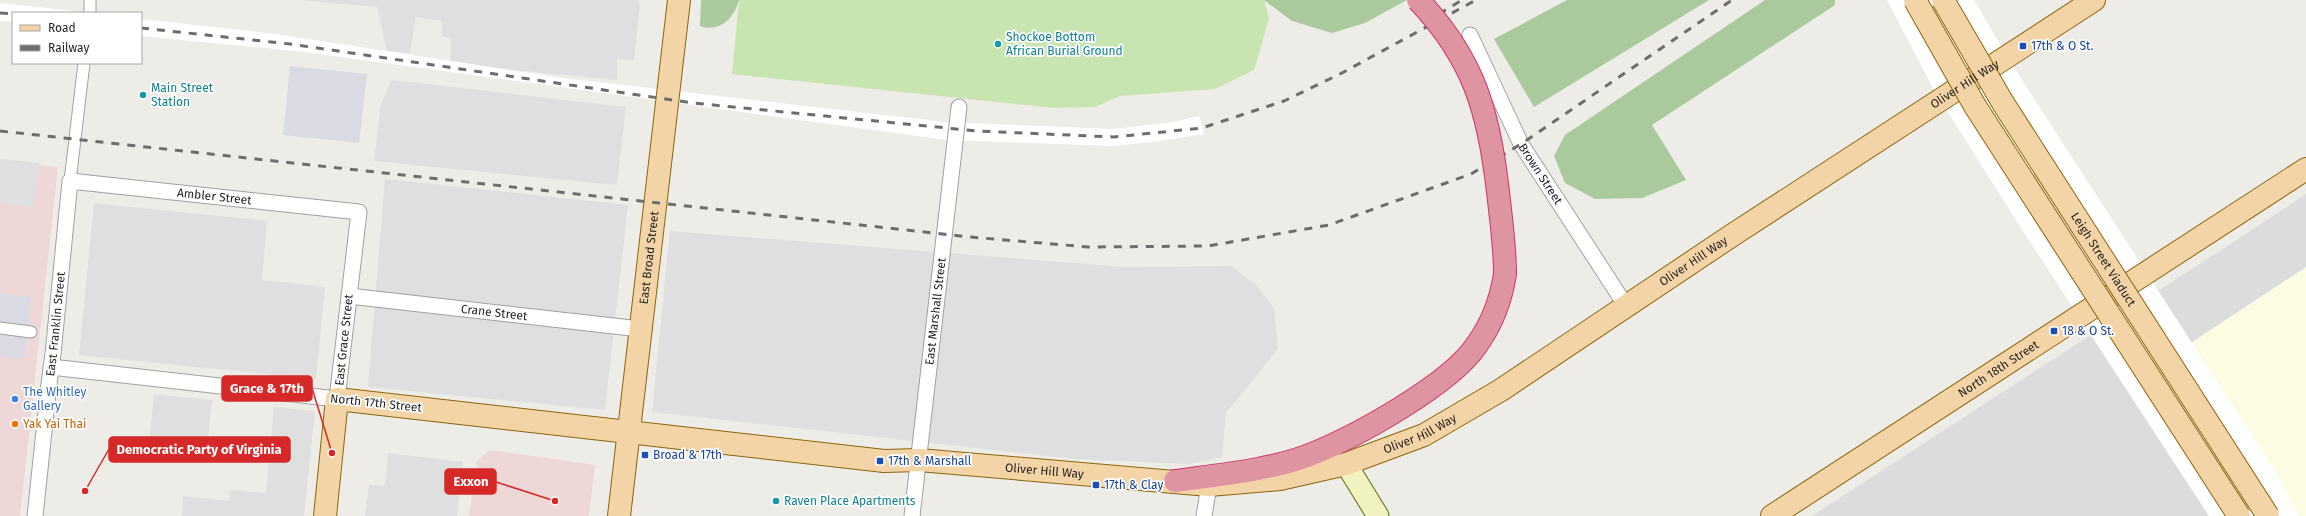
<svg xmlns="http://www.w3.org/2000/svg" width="2306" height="516" font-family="'Fira Sans',sans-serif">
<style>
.residential{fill:#dddcdc}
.commercial{fill:#eed8d7}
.education{fill:#fbfce1}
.grass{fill:#c8e4b0}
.forest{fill:#aaca9e}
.parking{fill:#dfdfdf}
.plaza{fill:#dadae4}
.pier{fill:#fff}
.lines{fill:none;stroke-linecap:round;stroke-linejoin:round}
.pedestrian-casing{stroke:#a0a0a0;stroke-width:13}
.minor-casing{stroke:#a0a0a0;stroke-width:17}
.secondary-casing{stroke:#606c0f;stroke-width:23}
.primary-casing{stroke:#8b650e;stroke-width:24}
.motorway-casing{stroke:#ca3565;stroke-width:24}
.pedestrian{stroke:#fff;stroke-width:11}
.minor{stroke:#fff;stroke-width:15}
.secondary{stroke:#f0f3bf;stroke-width:21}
.primary{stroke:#f3d4a6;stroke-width:22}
.motorway{stroke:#de95a1;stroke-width:22}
.rail{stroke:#6d6d6d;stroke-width:3;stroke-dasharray:8 8;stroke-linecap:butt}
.primary-bridge-casing{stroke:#8b650e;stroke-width:24;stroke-linecap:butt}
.motorway-bridge-casing{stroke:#ca3565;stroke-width:24;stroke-linecap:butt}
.primary-bridge{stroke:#f3d4a6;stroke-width:22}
.motorway-bridge{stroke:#de95a1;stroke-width:22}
.culture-dot{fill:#0f9aa8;stroke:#fff;stroke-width:1.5}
.transit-dot{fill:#1a4fb4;stroke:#fff;stroke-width:1.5}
.shop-dot{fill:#3f7fe0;stroke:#fff;stroke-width:1.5}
.food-dot{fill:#e8710a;stroke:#fff;stroke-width:1.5}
.labels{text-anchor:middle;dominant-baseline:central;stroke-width:3.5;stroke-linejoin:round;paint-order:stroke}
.culture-label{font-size:12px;fill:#0d838f;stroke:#fff;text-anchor:start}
.transit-label{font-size:12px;fill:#164399;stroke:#fff;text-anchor:start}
.street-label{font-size:12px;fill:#1f1f1f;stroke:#fff}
.shop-label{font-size:12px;fill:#366cbe;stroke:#fff;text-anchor:start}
.food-label{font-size:12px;fill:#c56008;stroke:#fff;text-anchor:start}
.leader{fill:none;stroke:#d62828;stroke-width:1.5}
.callout-dot{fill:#d62828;stroke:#fff;stroke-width:1.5}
.callout{fill:#d62828;stroke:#d62828;stroke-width:1.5}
.callout-label{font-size:13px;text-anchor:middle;font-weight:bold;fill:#fff}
</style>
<rect width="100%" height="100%" fill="#eeece6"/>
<path class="residential" d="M2306,194v322h-494l426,-277z"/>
<path class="commercial" d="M0,160l58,7 -38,349h-20z
M490,450l105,15 -6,51h-120l8,-55z"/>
<path class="education" d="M2306,267v249h-38l-100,-158z"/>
<path class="grass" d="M739,0h525l5,19 -15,51 -39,19 -95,7 -25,11 -41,1 -322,-34z"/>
<path class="forest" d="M701,0h38c-5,19 -20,33 -39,26z
M1264,0h143l-42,23 -33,10 -40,-12z
M1567,0h142l-175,107 -40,-68z
M1765,0h70v5l-183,120 34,55 -44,18 -47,1 -30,-16 -11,-27 11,-21z"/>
<path class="parking" d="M299,0h338l3,4 -6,56 -17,-1v21l-167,-16 1,-25 -9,-3v-15l-26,-4 -6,36 -23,-2 -10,-44z
M392,80l234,27 -9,78 -243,-24 7,-58z
M0,159l39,4 -6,44 -33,-4z
M385,179l243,26 -23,205 -237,-23z
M94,203l173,18 -5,59 63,7 -9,92 -237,-24z
M670,231l455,36 106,-1 25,19 18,23 4,41 -52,64 -4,44 -32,7 -115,-5 -423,-47z
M154,394l58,6 -5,49 -58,-6z
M274,407l41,4 -11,105h-122l1,-20 46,5 1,-11 36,3z
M388,453l75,9 -6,54h-92l4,-32 16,2z"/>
<path class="plaza" d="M290,66l77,8 -8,69 -76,-8z
M0,293l31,5 -7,61 -24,-3z"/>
<path class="pier" d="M1887,0h87l37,63 267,413 21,40h-90l-188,-288 -87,-138z
M0,3l91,10h-78v9l-13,-1z
M141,19l135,15 286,44 383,44 167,7 62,-7 25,-6 5,18 -51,8 -40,4 -166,-6 -642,-88 -164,-16z"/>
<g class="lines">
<g class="pedestrian-casing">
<path id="pedestrian" d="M90,13v-13
M70,181l14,-118
M0,328l31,4"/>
</g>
<g class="minor-casing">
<g id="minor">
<path id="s1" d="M1470,35l51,109 105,162"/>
<path id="s2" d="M349,296l291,33"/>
<path id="s3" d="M35,516l14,-132 4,-30 17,-173 289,31 -22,187 -286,-32"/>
<path id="s4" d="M912,516l47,-409"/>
<path d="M1204,516l5,-31"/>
</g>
</g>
<g class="secondary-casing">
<path id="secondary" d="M1346,464l32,52"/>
</g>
<g class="primary-casing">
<g id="primary">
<path id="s5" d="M325,516l12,-117 547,62 35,-1 290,25 71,-6 66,-15 78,-29 77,-45 230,-154 363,-236"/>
<path id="s6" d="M619,516l60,-516"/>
<path id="s7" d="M1772,516l534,-347"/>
</g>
</g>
<g class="motorway-casing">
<path id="motorway" d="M1175,481c43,-6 98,-11 137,-27 45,-18 137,-69 164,-108 16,-22 25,-46 29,-72"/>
</g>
<use href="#pedestrian" class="pedestrian"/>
<use href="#minor" class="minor"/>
<use href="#secondary" class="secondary"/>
<use href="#primary" class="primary"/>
<use href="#motorway" class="motorway"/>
<path class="rail" d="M0,13l13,1
M1439,14l23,-14
M141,28l149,16 403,59 284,28 137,6 88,-9 82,-27 56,-27 136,-74
M0,131l970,106 118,10 120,-1 121,-21 142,-51 50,-30 211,-144"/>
<g class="primary-bridge-casing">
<g id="primary-bridge">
<path d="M1915,0l60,106 264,410"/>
<path id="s8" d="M1943,0l60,103 265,413"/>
</g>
</g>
<g class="motorway-bridge-casing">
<path id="motorway-bridge" d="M1418,0c56,59 71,112 80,192 3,27 7,54 7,82"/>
</g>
<use href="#primary-bridge" class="primary-bridge"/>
<use href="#motorway-bridge" class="motorway-bridge"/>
</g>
<g class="culture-dot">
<circle cx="998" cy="44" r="4"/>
<circle cx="143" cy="95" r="4"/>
<circle cx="776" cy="501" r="4"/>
</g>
<g class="transit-dot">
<rect x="2019" y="42" width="8" height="8" rx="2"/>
<rect x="2050" y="327" width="8" height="8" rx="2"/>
<rect x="641" y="451" width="8" height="8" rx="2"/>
<rect x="876" y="457" width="8" height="8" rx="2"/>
<rect x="1092" y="481" width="8" height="8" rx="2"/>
</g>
<circle class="shop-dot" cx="15" cy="399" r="4"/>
<circle class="food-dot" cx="15" cy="424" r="4"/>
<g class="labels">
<g class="culture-label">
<text x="1006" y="37">Shockoe Bottom<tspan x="1006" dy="14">African Burial Ground</tspan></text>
<text x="151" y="88">Main Street<tspan x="151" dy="14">Station</tspan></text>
<text x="784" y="501">Raven Place Apartments</text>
</g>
<g class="transit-label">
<text x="2031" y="46">17th &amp; O St.</text>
<text x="2062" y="331">18 &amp; O St.</text>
<text x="653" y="455">Broad &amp; 17th</text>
<text x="888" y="461">17th &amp; Marshall</text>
<text x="1104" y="485">17th &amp; Clay</text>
</g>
<g class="street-label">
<text stroke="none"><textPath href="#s5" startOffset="1861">Oliver Hill Way</textPath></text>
<text stroke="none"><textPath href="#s1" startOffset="156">Brown Street</textPath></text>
<text stroke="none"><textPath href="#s3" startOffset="482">Ambler Street</textPath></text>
<text stroke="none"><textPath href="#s6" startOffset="260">East Broad Street</textPath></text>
<text stroke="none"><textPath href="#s8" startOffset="305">Leigh Street Viaduct</textPath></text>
<text stroke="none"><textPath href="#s5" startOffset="1537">Oliver Hill Way</textPath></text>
<text stroke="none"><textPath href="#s2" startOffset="146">Crane Street</textPath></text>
<text stroke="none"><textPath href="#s4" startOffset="206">East Marshall Street</textPath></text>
<text stroke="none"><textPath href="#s3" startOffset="193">East Franklin Street</textPath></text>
<text transform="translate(344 340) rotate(-84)">East Grace Street</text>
<text stroke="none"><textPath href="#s7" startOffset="270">North 18th Street</textPath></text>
<text transform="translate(376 403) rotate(6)">North 17th Street</text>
<text stroke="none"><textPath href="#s5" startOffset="1213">Oliver Hill Way</textPath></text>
<text stroke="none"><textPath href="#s5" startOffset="829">Oliver Hill Way</textPath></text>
</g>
<g class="shop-label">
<text x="23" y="392">The Whitley<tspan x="23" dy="14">Gallery</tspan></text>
</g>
<g class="food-label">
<text x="23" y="424">Yak Yai Thai</text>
</g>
</g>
<path class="leader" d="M332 453L312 388M85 491L109 449M555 501L496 482"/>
<g class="callout-dot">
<circle cx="332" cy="453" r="4"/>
<circle cx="85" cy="491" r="4"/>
<circle cx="555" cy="501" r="4"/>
</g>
<g class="callout">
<rect x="222" y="376" width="90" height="25" rx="4"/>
<rect x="109" y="437" width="181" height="25" rx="4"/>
<rect x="445" y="469" width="51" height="25" rx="4"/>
</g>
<g class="callout-label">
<text x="267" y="393">Grace &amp; 17th</text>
<text x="199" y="454">Democratic Party of Virginia</text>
<text x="471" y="486">Exxon</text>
</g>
<rect x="12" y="12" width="130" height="52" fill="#ffffff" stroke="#a5a5a5"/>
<rect x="20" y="25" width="20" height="6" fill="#f3d4a6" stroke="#a5a5a5"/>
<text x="48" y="32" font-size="12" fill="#1f1f1f">Road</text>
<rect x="20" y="45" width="20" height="6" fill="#6d6d6d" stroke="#a5a5a5"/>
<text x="48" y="52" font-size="12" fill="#1f1f1f">Railway</text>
</svg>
